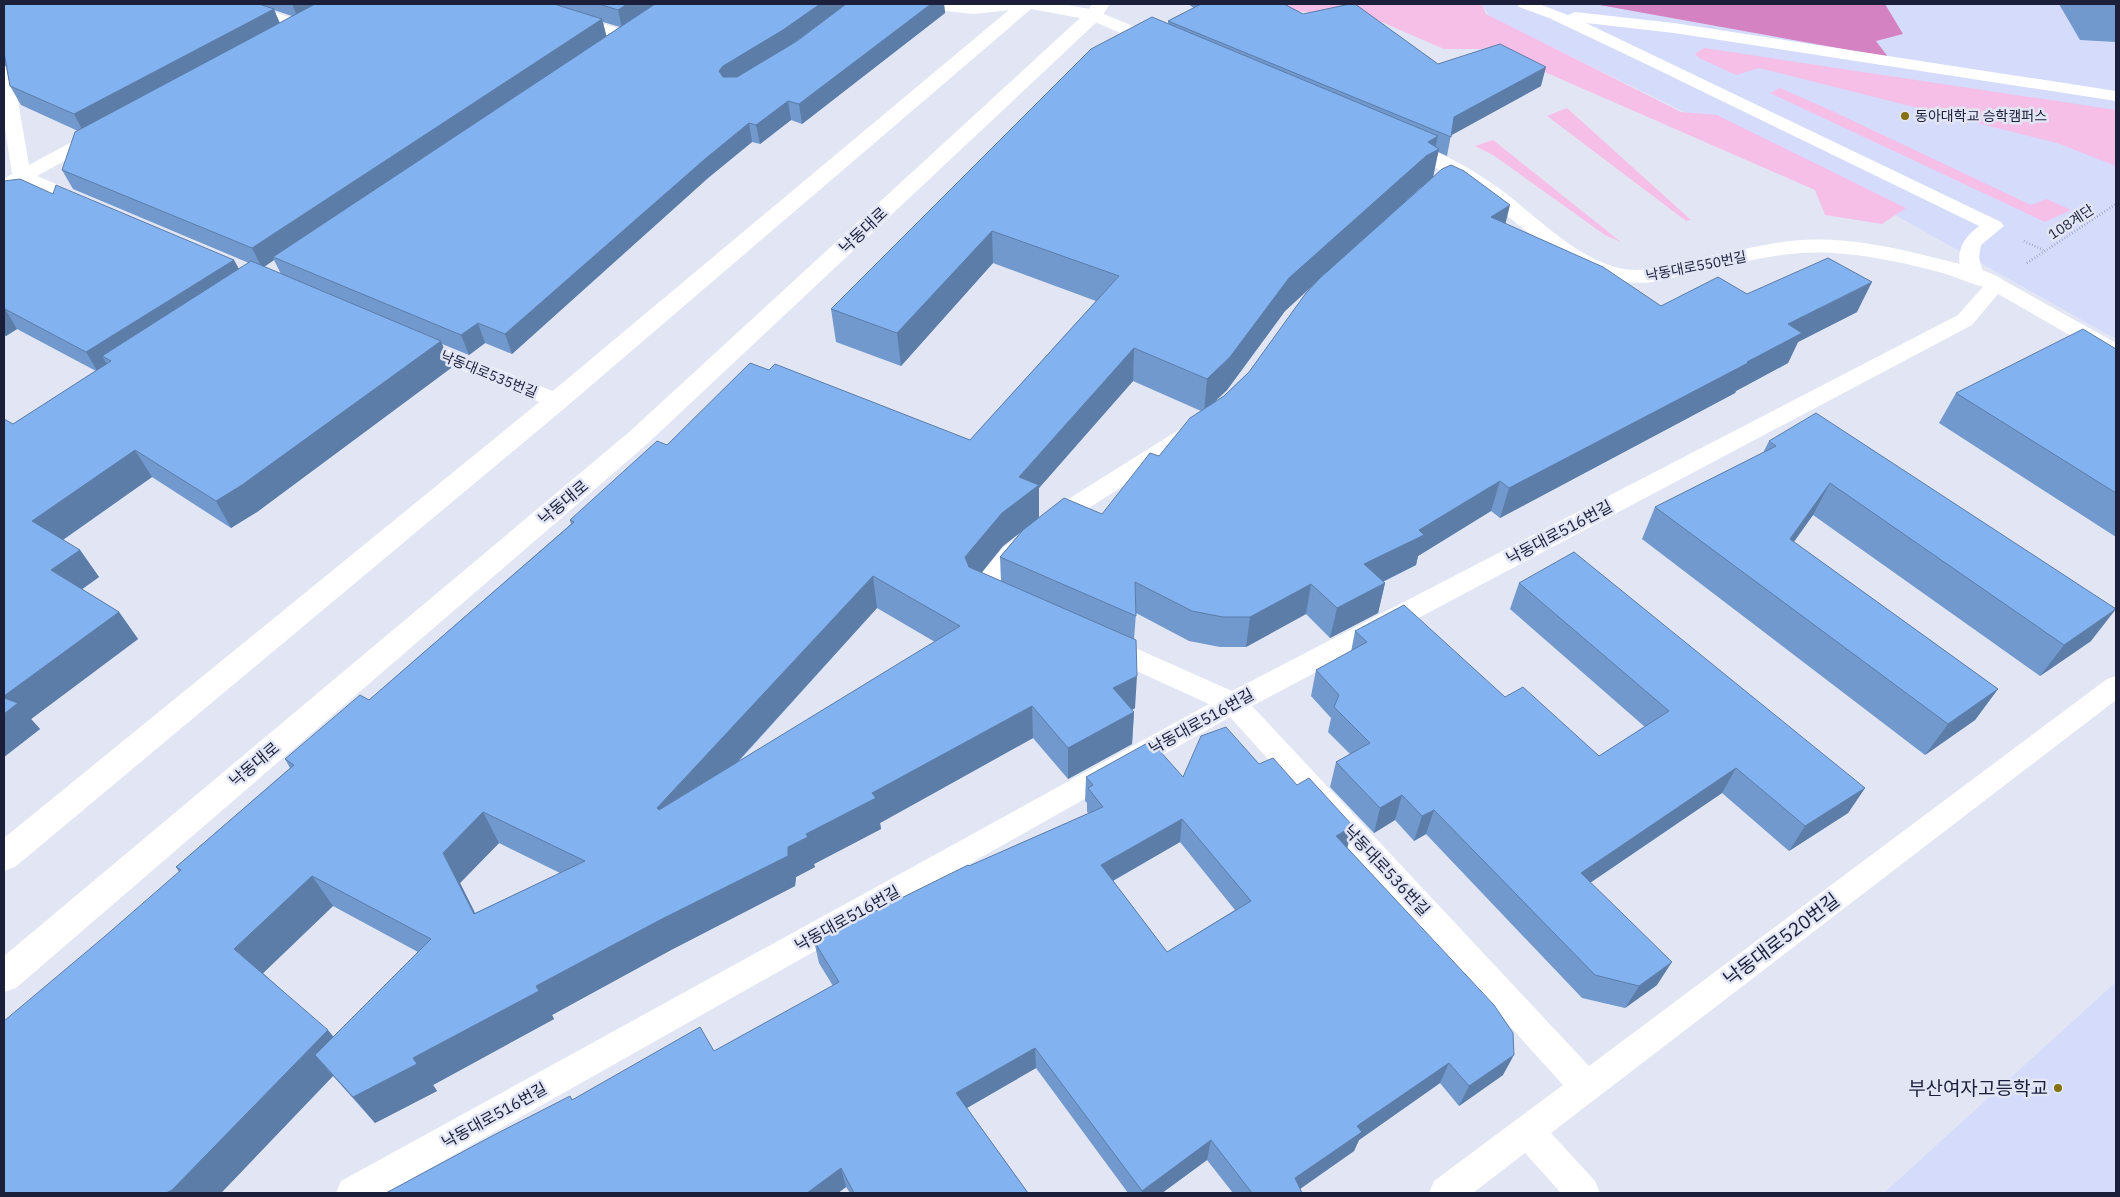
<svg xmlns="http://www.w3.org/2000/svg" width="2120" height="1197" font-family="'IBM Plex Sans','Noto Sans KR',sans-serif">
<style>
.built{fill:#d4dbfb}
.green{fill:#f6bfe8}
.forest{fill:#d482c1}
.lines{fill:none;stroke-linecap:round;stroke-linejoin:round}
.path{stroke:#818599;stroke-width:2.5;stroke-dasharray:0.5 2.5;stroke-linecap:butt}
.service{fill:#fff;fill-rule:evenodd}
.minor{fill:#fff;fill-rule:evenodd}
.tertiary{fill:#fff;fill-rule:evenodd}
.wall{fill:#7199ce;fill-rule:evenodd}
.shaded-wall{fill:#5c7da8}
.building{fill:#83b2f0;stroke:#5c7da8;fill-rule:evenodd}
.poi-dot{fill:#857111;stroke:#e2e6f4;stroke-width:2}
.labels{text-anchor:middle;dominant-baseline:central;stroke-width:5;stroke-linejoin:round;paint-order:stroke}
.far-poi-label{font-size:14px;fill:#1b1f3a;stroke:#e2e6f4;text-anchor:start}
.far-street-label{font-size:14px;fill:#1b1f3a;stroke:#e2e6f4}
.street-label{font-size:16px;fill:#1b1f3a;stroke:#e2e6f4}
.near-street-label{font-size:19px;fill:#1b1f3a;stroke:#e2e6f4}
.near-poi-label{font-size:19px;fill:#1b1f3a;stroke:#e2e6f4;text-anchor:end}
</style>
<rect width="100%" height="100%" fill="#e2e6f4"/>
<path class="built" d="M1482,4h634v335l-219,-123 -407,-199z
M2116,982v211h-232z"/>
<path class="green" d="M1278,4h204l4,10 195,98 36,3 189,93 -24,16 -57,-9 -10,-25 -323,-141h-48l-74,-32 -75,-6z
M1704,48l412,62v56l-59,-23 -298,-75 -23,7 -37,-17 -4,-4z
M1780,88l50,22 201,95 16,-6 24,11 -26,12 -275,-129z
M1567,108l124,112 -5,1 -139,-105z
M1493,140l128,102 -16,-7 -112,-80 -18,-9z"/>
<path class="forest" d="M1594,4h291l18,30 -27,7 12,16z"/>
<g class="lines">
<path class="path" d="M2024,241l21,10
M2027,263l89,-59"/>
<path class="service" d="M228,4h23l55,19 2,3 -2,3h-12l-64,-22z
M516,4h24l90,28 2,4 -2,4h-12l-100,-33z
M921,4h107l-2,3 -6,2 -47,5 -44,-5 -6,-2z
M1517,4h22l29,11 7,-3 99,11 442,68v10l-442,-68 -88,-10 415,199 3,4 -23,19 -2,12 4,17 -3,4 -7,2 -7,-2c-14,-20 -5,-39 13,-52l-331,-161 -99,-47 -30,-11z
M4,67l6,1 3,4 16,93 63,-34 6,-1 6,1 3,4 -3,4 -67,37 56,24 3,4 -3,4 -7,2 -7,-2 -56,-25 -19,9v-13l8,-5 -8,-52z
M1996,278l7,2 113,63v16l-8,-2 -110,-63 -26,31 -720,381 337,360 518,-387 9,-3v24l-565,433 44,48 5,12h-39l-36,-40 -52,40h-44l5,-12 129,-96 -333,-368 -844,476h-50l5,-12 868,-477 -112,-51 -4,-7 4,-7 9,-3 9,3 117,52 726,-376 31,-35z
M415,336l150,60 3,5 -3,5 -8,2 -8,-2 -141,-58 -4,-5 4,-5z
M1196,422l8,2 3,5 -3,5 -126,81 -56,44 -24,29 7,3 3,7 -3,7c-13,4 -30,-2 -36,-14l3,-7 32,-37 58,-44 126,-79z"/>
<path class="minor" d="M1094,10l73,30 3,4 -3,4 -6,2 -6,-2 -67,-29 -3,-4 3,-4z
M1403,140c35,9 69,29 97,49 38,28 86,80 135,81 19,0 37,-6 56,-10 28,-6 57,-12 85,-17 58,-10 116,4 172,18 15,4 51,11 59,23l-3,5c-15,4 -48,-13 -65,-17 -35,-9 -70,-17 -106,-19 -61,-4 -120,18 -180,29 -75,9 -126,-56 -182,-94 -23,-16 -49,-27 -75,-38l-3,-4 3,-4z"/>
<path class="tertiary" d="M1016,4h45l28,5 3,-5h18l-10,15 -454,426 -630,543 -12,4v-36l624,-523 452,-415 -49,-9 -465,398 -551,460 -11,4v-33l544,-443z"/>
</g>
<path class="wall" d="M4,4h940l1,9 -143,111 -11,-4 -31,24 -8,-2 -44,36 -196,176 -27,-11 -16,12 -27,-11 9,24 -194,144 -26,16 -79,-51 -89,63 17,10 19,27 -17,12 37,23 19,27 -107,80 9,10 -36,28 9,-333 83,-53 -79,-42 -11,7 -2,-1v-154l49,13 181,66 5,9 10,-6 -176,-74 -11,-19 16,-39 -57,-26 -11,-19 -4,-20h-2zM274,10l18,6 -12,7zM603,22l17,5 -14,9zM820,24l-23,17 -6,4 7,-5zM274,260l7,14 -17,-7z
M1188,4h96l19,10 135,50 103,22 -90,49 -4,21 -9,-4 -5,26 72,46 156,82 86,-12 110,18 -59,30 -10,21 -52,28 -1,2 -235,125 -9,-7 -73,45 -2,9 -33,17 2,1 -7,30 -48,25 -24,-24 -60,33h-26l-31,-6 -53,-28 -2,27 1,68 -3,2 2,2 -2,32 -64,35 -35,-41 -153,85 1,6 -67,35 1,3 -19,10 -1,9 -124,64 -119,65 2,4 -121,66 4,6 -62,32 -42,-47 -112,117h-217l175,-321 -3,-5 114,-99 -5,-9 84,-59 202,-176 -1,-4 97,-75 102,-75 201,70 126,-139 -103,-38 -92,103 -65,-24 -5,-33 337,-285v-3l26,-13zM1424,185l-96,87 92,-84zM1319,279l-70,93 -25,24 -11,7 14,-13 58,-79zM1133,381l68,30 -42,45 -57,58 -63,3v-29zM1022,531l-22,26 1,24 -20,-9 22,-26zM877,608l58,34 -197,120zM499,843l61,30 -85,40 -15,-30zM333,906l85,46 -85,85 -70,-64z
M2059,4h57v38l-36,-2z
M2116,349v188l-177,-114 17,-30z
M1769,441l322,200 -51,35 -227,-161 -19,27 204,147 -23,31 -50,35 -283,-216 13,-32 108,-54z
M1519,583l346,205 -17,25 -59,38 -67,-58 -132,90 67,102 -32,23 -43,-10 -156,-164 -12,7 -19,-21 -21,13 -44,-46 6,-25 14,-8 -22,-22 3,-14 -20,-22 5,-26 35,-18 4,-21 150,66 94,59 46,-29 -135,-118z
M1259,764l88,84 156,227 -44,31 -19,-23 -81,57 -5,11 -54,38 2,4h-69l-26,-33 -45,33h-34l-92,-125 -69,40 61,85h-178l-4,-6 -8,6h-452l186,-93 142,-49 119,-65 -14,-23 -5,-22 155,-75 120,-53 -2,-1v-9l-2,-2 1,-24h97zM1180,842l55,68 -68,42 -54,-71z"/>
<path class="shaded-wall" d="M292,4h32l-26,14z
M627,4h32l-37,24 -4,-18z
M820,4h27l-61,44 -60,36 -7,-13 4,-5z
M931,4h13l1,9 -143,111 -3,-20z
M274,9l7,18 -197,106 -10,-19z
M602,19l5,19 -334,219 1,3 -12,8 -10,-20z
M1546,67l-5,19 -91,50 4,-19z
M788,101l3,19 -31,24 -4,-19z
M749,123l3,19 -44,36 -196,176 -7,-20 200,-175z
M1438,136l-4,16 5,-3 -7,32 -12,7 -135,123 -58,79 -23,22 3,-33 82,-101 139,-136z
M1510,205l-7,29 -12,-17z
M992,231l1,32 -92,103 -4,-33z
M234,260l10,19 -133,82 -9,-5 6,10 -10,6 -12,-20z
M1872,282l-15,30 -59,30 -10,21 -52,28 -1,2 -235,125 9,-30 279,-164z
M5,309l12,20 -11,7 -2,-3v-23z
M478,323l7,20 -16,12 -8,-20z
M441,341l10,27 -194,144 -26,16 -15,-27z
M1134,348l-1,33 -94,107v30l-36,28 -35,44 -3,-33 54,-80z
M135,450l17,27 -101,71 -19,-27z
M1500,481l-9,30 -73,45 -2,9 -59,29 7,-30z
M1830,483l-17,32 -40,55 17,-31z
M80,550l19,27 -28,20 -20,-27z
M873,576l4,32 -209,230 -11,-30z
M1385,583l-7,30 -48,25 7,-30z
M1311,584l-5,30 -60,33 4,-30z
M2116,609l-25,32 -51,35 24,-31z
M119,612l19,27 -107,80 9,10 -36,28v-61z
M1137,676l-2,32 -23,12 1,-32z
M1998,689l-23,31 -50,35 23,-31z
M1032,706l1,32 -153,85 1,6 -67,35 1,3 -19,10 -1,9 -124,64 -119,65 2,4 -121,66 4,6 -62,32 -22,-26 60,-39 123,-72 252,-139 18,-13 66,-41z
M1134,712l-2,32 -64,35v-31z
M1736,768l-14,25 -153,104 12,-24z
M1865,788l-17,25 -59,38 16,-25z
M1402,795l-7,25 -21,13 6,-25z
M1434,810l-8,24 -12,7 8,-25z
M483,812l16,31 -39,40 30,60 -16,-29 -31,-61z
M1182,819l-2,23 -80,46 1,-23z
M1353,826l-6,23 -11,-13z
M312,876l21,30 -75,72 -24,-29z
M1672,962l-15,23 -32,23 14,-22z
M328,1030l22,27 -35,-2 18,21 -112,117h-55z
M1035,1048l1,20 -78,45 -2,-20z
M1514,1055l-11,20 -44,31 10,-20z
M1449,1063l-9,20 -81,57 -5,11 -60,42 1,-15 62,-52z
M1211,1140l-4,20 -45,33h-20v-2z
M841,1168l5,19 -8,6h-31z"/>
<path class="building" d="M4,4h255l15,5 -200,105 -64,-28 -6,-34z
M315,4h239l48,15 -350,229 -190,-78 13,-38z
M599,4h28l-9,6z
M655,4h165l-37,26 -60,36 -4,5 4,6h14l60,-36 49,-37h85l-132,100 -11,-3 -32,24 -7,-2 -44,36 -200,175 -27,-11 -17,12 -188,-78z
M1201,4h83l19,10 47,-10h5l83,60 62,-20 46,23 -92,50 -3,20 -283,-116z
M1152,17l286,119 -10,6 11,7 -13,7 -137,122 -59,79 -23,22 -73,-31 -115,129 20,8 -37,28 -37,44 4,10 167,73 1,36 -24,12 21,24 -66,36 -36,-42 -160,87 4,5 -70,36 2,3 -20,10v9l-128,64 -124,66 3,5 -126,67 4,6 -64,33 -38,-42 116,-116 -119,-63 -78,73 94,81 -156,160 -6,3h-162v-172l100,-84 77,-67 -5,-3 118,-102 -9,-6 75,-64 9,5 205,-178 -4,-2 87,-79 10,4 83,-82 19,7 6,-6 195,76 149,-164 -127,-45 -95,102 -66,-24 260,-260zM873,576l87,50 -301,184 -2,-2zM483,812l102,49 -111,53 -31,-61z
M1451,165l13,6 46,34 -19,12 112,50 58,39 57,-29 29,17 81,-36 44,24 -84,42 14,9 -55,29 1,1 -239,125 -9,-7 -81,49 5,5 -60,29 21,19 -48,25 -26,-24 -61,33h-27l-31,-6 -57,-29 1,34 -136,-59 23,-27 41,-32 38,16 48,-61 9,3 31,-38 34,-22 25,-24 57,-79 14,-15 122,-109z
M20,179l33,15 3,-9 178,75 -148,92 -81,-43 -1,1v-129z
M251,261l190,80 -199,144 -26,16 -81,-51 -103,71 48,29 -29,20 68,42 -115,84v-277l9,5 98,-63 -9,-5z
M2083,329l33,20v144l-160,-100z
M1816,413l300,196 -52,36 -234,-162 -40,56 208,150 -50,35 -293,-217 121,-61 -7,-5z
M1574,552l291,236 -60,38 -69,-58 -155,105 91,89 -33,24 -44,-11 -161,-165 -12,6 -20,-21 -22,13 -44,-46 34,-19 -36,-36 5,-12 -23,-25 51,-28 -12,-11 49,-26 101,92 18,-10 76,69 70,-45 -150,-128z
M4,698l14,5 -14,11z
M1226,727l33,37 14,-6 24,27 12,-7 44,48 -17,10 158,169 19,28 1,22 -45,31 -20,-23 -92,63 5,6 -67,46 7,15h-50l-41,-53 -69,51 -107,-143 -79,45 72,100h-174l-13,-25 -34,25h-421l106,-57 78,-40 2,4 128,-73 14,24 125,-69 -25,-41 47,-27 2,3 105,-52 1,1 134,-59 -15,-19 5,-3 -7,-8 65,-36 32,36 18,-41zM1182,819l69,82 -84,51 -66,-87z"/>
<g class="poi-dot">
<circle cx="1905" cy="116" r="5"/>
<circle cx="2058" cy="1088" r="5"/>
</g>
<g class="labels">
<g class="far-poi-label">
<text x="1915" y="116">동아대학교 승학캠퍼스</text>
</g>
<g class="far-street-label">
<text transform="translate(2071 222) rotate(-33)">108계단</text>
<text transform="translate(1696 266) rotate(-11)">낙동대로550번길</text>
<text transform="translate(489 374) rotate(22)">낙동대로535번길</text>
</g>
<g class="street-label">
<text transform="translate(863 230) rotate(-43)">낙동대로</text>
<text transform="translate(563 502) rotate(-40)">낙동대로</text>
<text transform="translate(1559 532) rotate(-28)">낙동대로516번길</text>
<text transform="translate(1201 721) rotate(-29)">낙동대로516번길</text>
<text transform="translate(254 764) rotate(-40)">낙동대로</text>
<text transform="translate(1387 870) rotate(47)">낙동대로536번길</text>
<text transform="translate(847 918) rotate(-29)">낙동대로516번길</text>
<text transform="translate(494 1115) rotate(-29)">낙동대로516번길</text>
</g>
<g class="near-street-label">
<text transform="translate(1781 939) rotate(-37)">낙동대로520번길</text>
</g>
<g class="near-poi-label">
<text x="2048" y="1088">부산여자고등학교</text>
</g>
</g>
<rect width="2120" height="1197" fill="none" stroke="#1b1f3a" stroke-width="10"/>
</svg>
